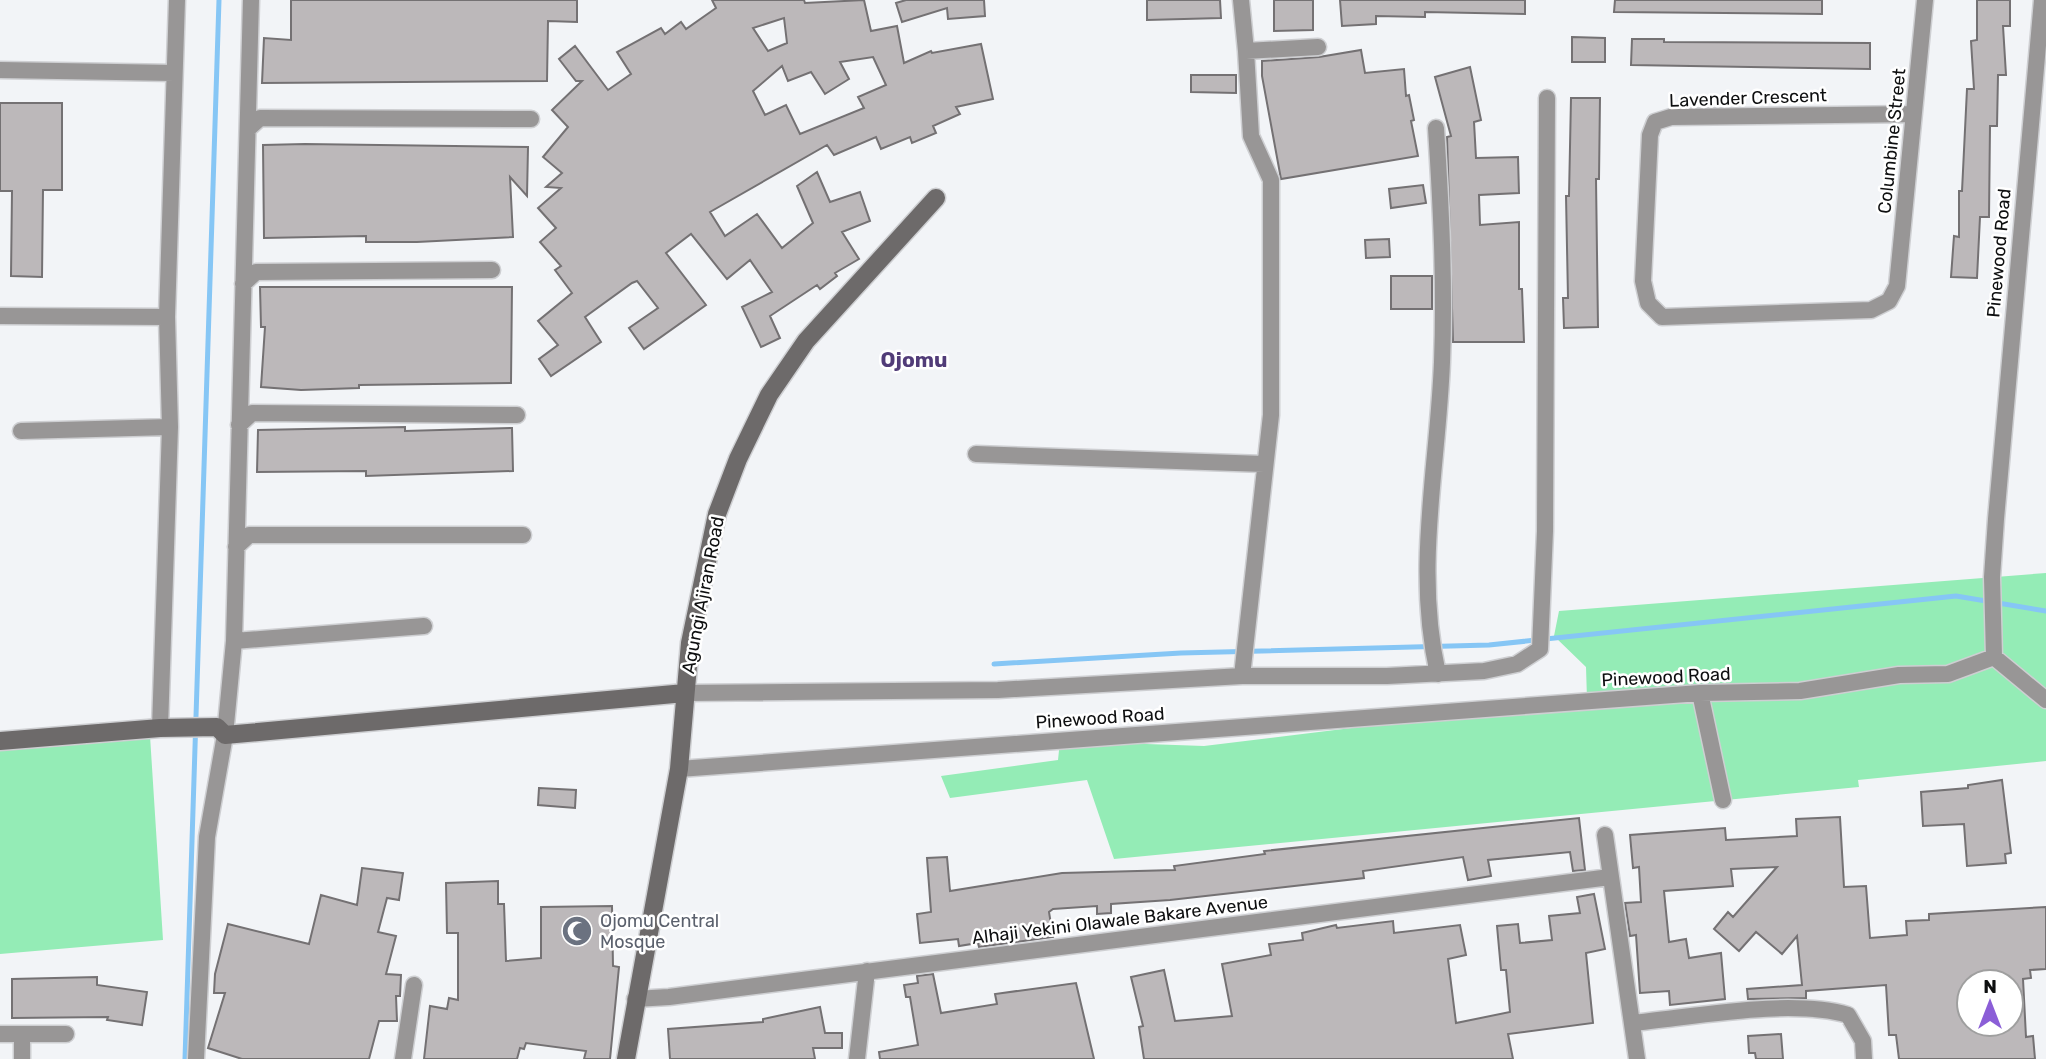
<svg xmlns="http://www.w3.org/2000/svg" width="2046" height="1059" font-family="Rubik,sans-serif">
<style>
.green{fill:#94ecb6}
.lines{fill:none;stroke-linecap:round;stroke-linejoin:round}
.stream{stroke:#86c6f5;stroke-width:5}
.building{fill:#bcb8ba;stroke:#747173;stroke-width:2;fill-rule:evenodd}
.street-casing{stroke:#cecfd2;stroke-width:19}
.secondary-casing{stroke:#cecfd2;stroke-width:21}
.street{stroke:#989696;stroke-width:16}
.secondary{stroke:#6d6a6a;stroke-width:18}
.labels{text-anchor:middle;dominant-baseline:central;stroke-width:5;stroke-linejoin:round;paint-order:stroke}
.street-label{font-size:18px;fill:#0e0f10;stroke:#fff}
.worship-label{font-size:18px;fill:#5b616d;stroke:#fff;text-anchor:start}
.quarter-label{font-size:21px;font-weight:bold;fill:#513c78;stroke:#fff}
</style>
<rect width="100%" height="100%" fill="#f2f4f7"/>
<path class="green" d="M2046,573v188l-188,19 1,7 -745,72 -27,-79 -137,18 -9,-22 117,-16 2,-19 144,5 383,-47 -1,-32 -32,-31 5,-25z
M149,720l14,220 -163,14v-220z"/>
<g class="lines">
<path class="stream" d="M994,664l187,-11 308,-8 467,-49 90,15
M185,1059l34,-1059"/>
</g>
<path class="building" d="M291,0h286v22l-29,-1 -1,60 -285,2 2,-45 27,2z
M712,0h92l1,3 59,-3 7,31 26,-5 7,37 27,-12 1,2 49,-9 12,55 -37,8 4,7 -27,12 3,7 -24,10 -2,-6 -29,12 -5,-12 -42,18 -7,-10 -117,67 15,24 32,-22 25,34 31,-25 -16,-37 20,-14 13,30 30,-10 10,29 -28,11 17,27 -24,14 2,3 -17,13 -3,-4 -47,31 10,22 -19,9 -19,-40 30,-15 -22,-32 -23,19 -36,-45 -25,19 40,52 -62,44 -15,-21 29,-20 -21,-27 -5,2 -47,34 16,25 -50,34 -12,-17 19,-14 -20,-24 34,-28 -17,-23 6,-4 -21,-24 16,-14 -18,-20 23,-20 -15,-1 16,-14 -19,-16 25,-30 -16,-17 30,-29h-6l-17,-22 16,-13 33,44 23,-16 -14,-22 44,-24 4,6 16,-12 5,7 30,-21zM784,18l3,25 -19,8 -15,-23zM873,57l13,28 -28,12 6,11 -64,26 -14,-29 -21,10 -12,-24 29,-25 6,15 23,-9 14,22 24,-15 -9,-17z
M906,0h78l1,16 -37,3 -1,-11 -45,14 -6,-19z
M1147,0h73l1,18 -74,2z
M1274,0h39v30l-39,1z
M1340,0h185v14l-100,-2v5l-49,-1v8l-34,2z
M1615,0h207v14l-208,-2z
M1977,0h33v26h-7l3,49h-8l-1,51h-7l-1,91h-9l-3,61 -26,-1 3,-41 5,1v-46h3l5,-102h7l-3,-48 6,-1z
M1572,37l33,1v24h-33z
M1632,39h32v3l206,1v26l-239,-4z
M1361,50l4,23 39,-4 2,27 3,-1 5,25 -3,1 7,35 -137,23 -19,-103v-15l57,-4z
M1470,67l11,53 -7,2 2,36 42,-1 1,36 -40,2 1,30 39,-3v67h3l2,53h-71l-6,-205 4,-1 -16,-59z
M1191,75h45v18l-45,-1z
M1571,98h29l-1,81h-3l2,148 -34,1 -1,-30h5l-2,-102h3z
M0,103h62v87h-19l-1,87 -31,-1 1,-85h-12z
M305,144l223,3 -1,49 -17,-19 3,60 -96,5h-51v-6l-102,2 -1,-93z
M1423,185l3,18 -35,5 -2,-19z
M1389,239l1,18 -24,1 -1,-18z
M1391,276h41v33h-41z
M260,287h252l-1,96 -152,2v3l-58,2 -40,-3 4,-60h-4z
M405,427v4l107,-3 1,43 -147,5v-5l-109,1 1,-42z
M2002,780l9,73 -6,1 1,9 -39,3 -3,-42 -41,2 -2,-34 47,-4v-3z
M539,788l37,2 -1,18 -37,-3z
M1840,817l4,70 22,-1 4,52 37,-3 -1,-14 23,-1v-6l117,-7v62l-16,1 1,8 -8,1 3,58 7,-1 2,23h-136l-3,-24h-7l-3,-50 -80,6v7l-58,1 -1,-10 55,-4 -5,-49 -15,18 -26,-22 -17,19 -25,-22 14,-17 5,5 44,-50 -46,2 2,17 -69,5 5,51 17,-3 3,19 32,-5 4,46 -55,6 -1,-14 -29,2 -4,-58 -6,1 -5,-33 16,-1 -2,-35 -6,1 -3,-33 95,-7 1,12 71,-4 -1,-17zM2011,980v44h-42v-42z
M1579,818l6,52 -12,1 -3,-19 -82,8 3,16 -23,4 -5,-23 -100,14 1,7 -194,22 -59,4v9l-14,1v-8l-44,3 -4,3 4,25 -74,10 -1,-4 -19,3 -1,-7 -38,4 -3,-29 14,-2 -4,-54 20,-1 3,34 112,-18 113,-3 -1,-4 91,-12 -1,-3z
M362,868l41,5 -4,27 -12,-2 -9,34 18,4 -10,38 15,1 -1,21h-4l1,25h-18l-10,38h-127l-34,-11 17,-55h-11l1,-19 13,-50 81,20 12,-49 36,10z
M498,881v23h6l2,57 35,-3v-51l71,-1 1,60 6,1 -9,92h-26l2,-8 -60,-8 -2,6 -4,-1 -3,11h-93l6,-53 17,3 2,-11 9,2v-67h-11l-1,-50z
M1594,894l11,55 -19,4 7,70 -85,11 5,25h-369l-5,-32 4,-1 -12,-49 33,-7 11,51 57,-5 -10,-52 49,-9 -2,-11 34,-4 -1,-7 34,-8 1,3 56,-7 1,12 66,-8 6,30 -18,4 8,64 54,-11 -4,-42h-5l-4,-44 21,-2 2,19 32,-3 -3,-24 31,-3 -3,-16z
M933,974l8,39 56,-9 -2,-10 81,-11 18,76h-214l-1,-7 39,-7 -8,-48h-4l-2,-12 14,-2 -1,-7z
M97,977v8l50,7 -5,33 -35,-5 1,-3 -96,1v-39z
M820,1007l5,26h17v15h-29l2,11h-145l-2,-30 95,-7v-3z
M1781,1034l2,25h-27l-1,-6h-6l-1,-17z"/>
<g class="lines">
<g class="street-casing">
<path id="street" d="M1241,0l5,51
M0,70l174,3
M1913,114l-242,3 -16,5 -5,13 -7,146 5,22 14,14 209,-7 18,-9 8,-15 28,-286
M1436,128c5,78 9,156 6,234 -4,105 -28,207 -4,312
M248,129l12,-11 271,1
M243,284l13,-12 236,-2
M0,316l167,1
M239,425l13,-12 265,2
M21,431l149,-4
M976,454l288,10
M236,547l13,-12h274
M234,641l190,-15
M1994,657l52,43
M1242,676l29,-261v-235l-20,-44 -5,-85 72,-4
M685,693l313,-3 244,-14h145l97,-5 33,-7 23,-15 5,-118 2,-433
M1700,693l23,107
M160,728l10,-301 -3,-110 10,-317
M679,769l1021,-76 100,-2 99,-16 49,-1 46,-17 -2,-80 4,-58 46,-519
M1605,835l32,224
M635,999l34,-2 941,-120
M1632,1023c62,-6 158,-25 216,-8l15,26 1,18
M0,1034h66
M22,1059v-25
M196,1059l11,-222 18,-102 9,-94 17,-641
M403,1059l11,-74
M857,1059l10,-88"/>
</g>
<g class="secondary-casing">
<path id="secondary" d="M0,741l160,-13 57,-1 8,8 460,-42
M626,1059l53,-290 11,-126 27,-129 21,-55 31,-64 37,-54 130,-143"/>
</g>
<use href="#street" class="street"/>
<use href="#secondary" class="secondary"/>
</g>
<defs>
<g id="mosque-disc" transform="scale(1.575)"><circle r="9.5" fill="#6b7280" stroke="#fff"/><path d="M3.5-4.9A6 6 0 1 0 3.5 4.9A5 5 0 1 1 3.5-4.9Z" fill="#fff"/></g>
</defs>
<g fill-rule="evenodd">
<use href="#mosque-disc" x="577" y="931"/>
</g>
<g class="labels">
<g class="street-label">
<text transform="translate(1748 98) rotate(-2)">Lavender Crescent</text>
<text transform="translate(1892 141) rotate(-84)">Columbine Street</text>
<text transform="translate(1999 253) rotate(-85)">Pinewood Road</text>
<text transform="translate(703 595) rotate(-79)">Agungi Ajiran Road</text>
<text transform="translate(1666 677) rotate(-3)">Pinewood Road</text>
<text transform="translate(1100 718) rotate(-4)">Pinewood Road</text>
<text transform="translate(1120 920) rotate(-7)">Alhaji Yekini Olawale Bakare Avenue</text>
</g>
<g class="worship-label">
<text x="600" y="921">Ojomu Central<tspan x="600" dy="21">Mosque</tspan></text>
</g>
<g class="quarter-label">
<text x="914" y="359">Ojomu</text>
</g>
</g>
<g transform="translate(1990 1003)"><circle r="33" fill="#ffffff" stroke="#9f9f9f" stroke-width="2"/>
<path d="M0-5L12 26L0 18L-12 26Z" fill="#8b5ed7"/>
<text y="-10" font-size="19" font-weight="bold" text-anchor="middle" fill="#0e0f10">N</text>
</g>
</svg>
